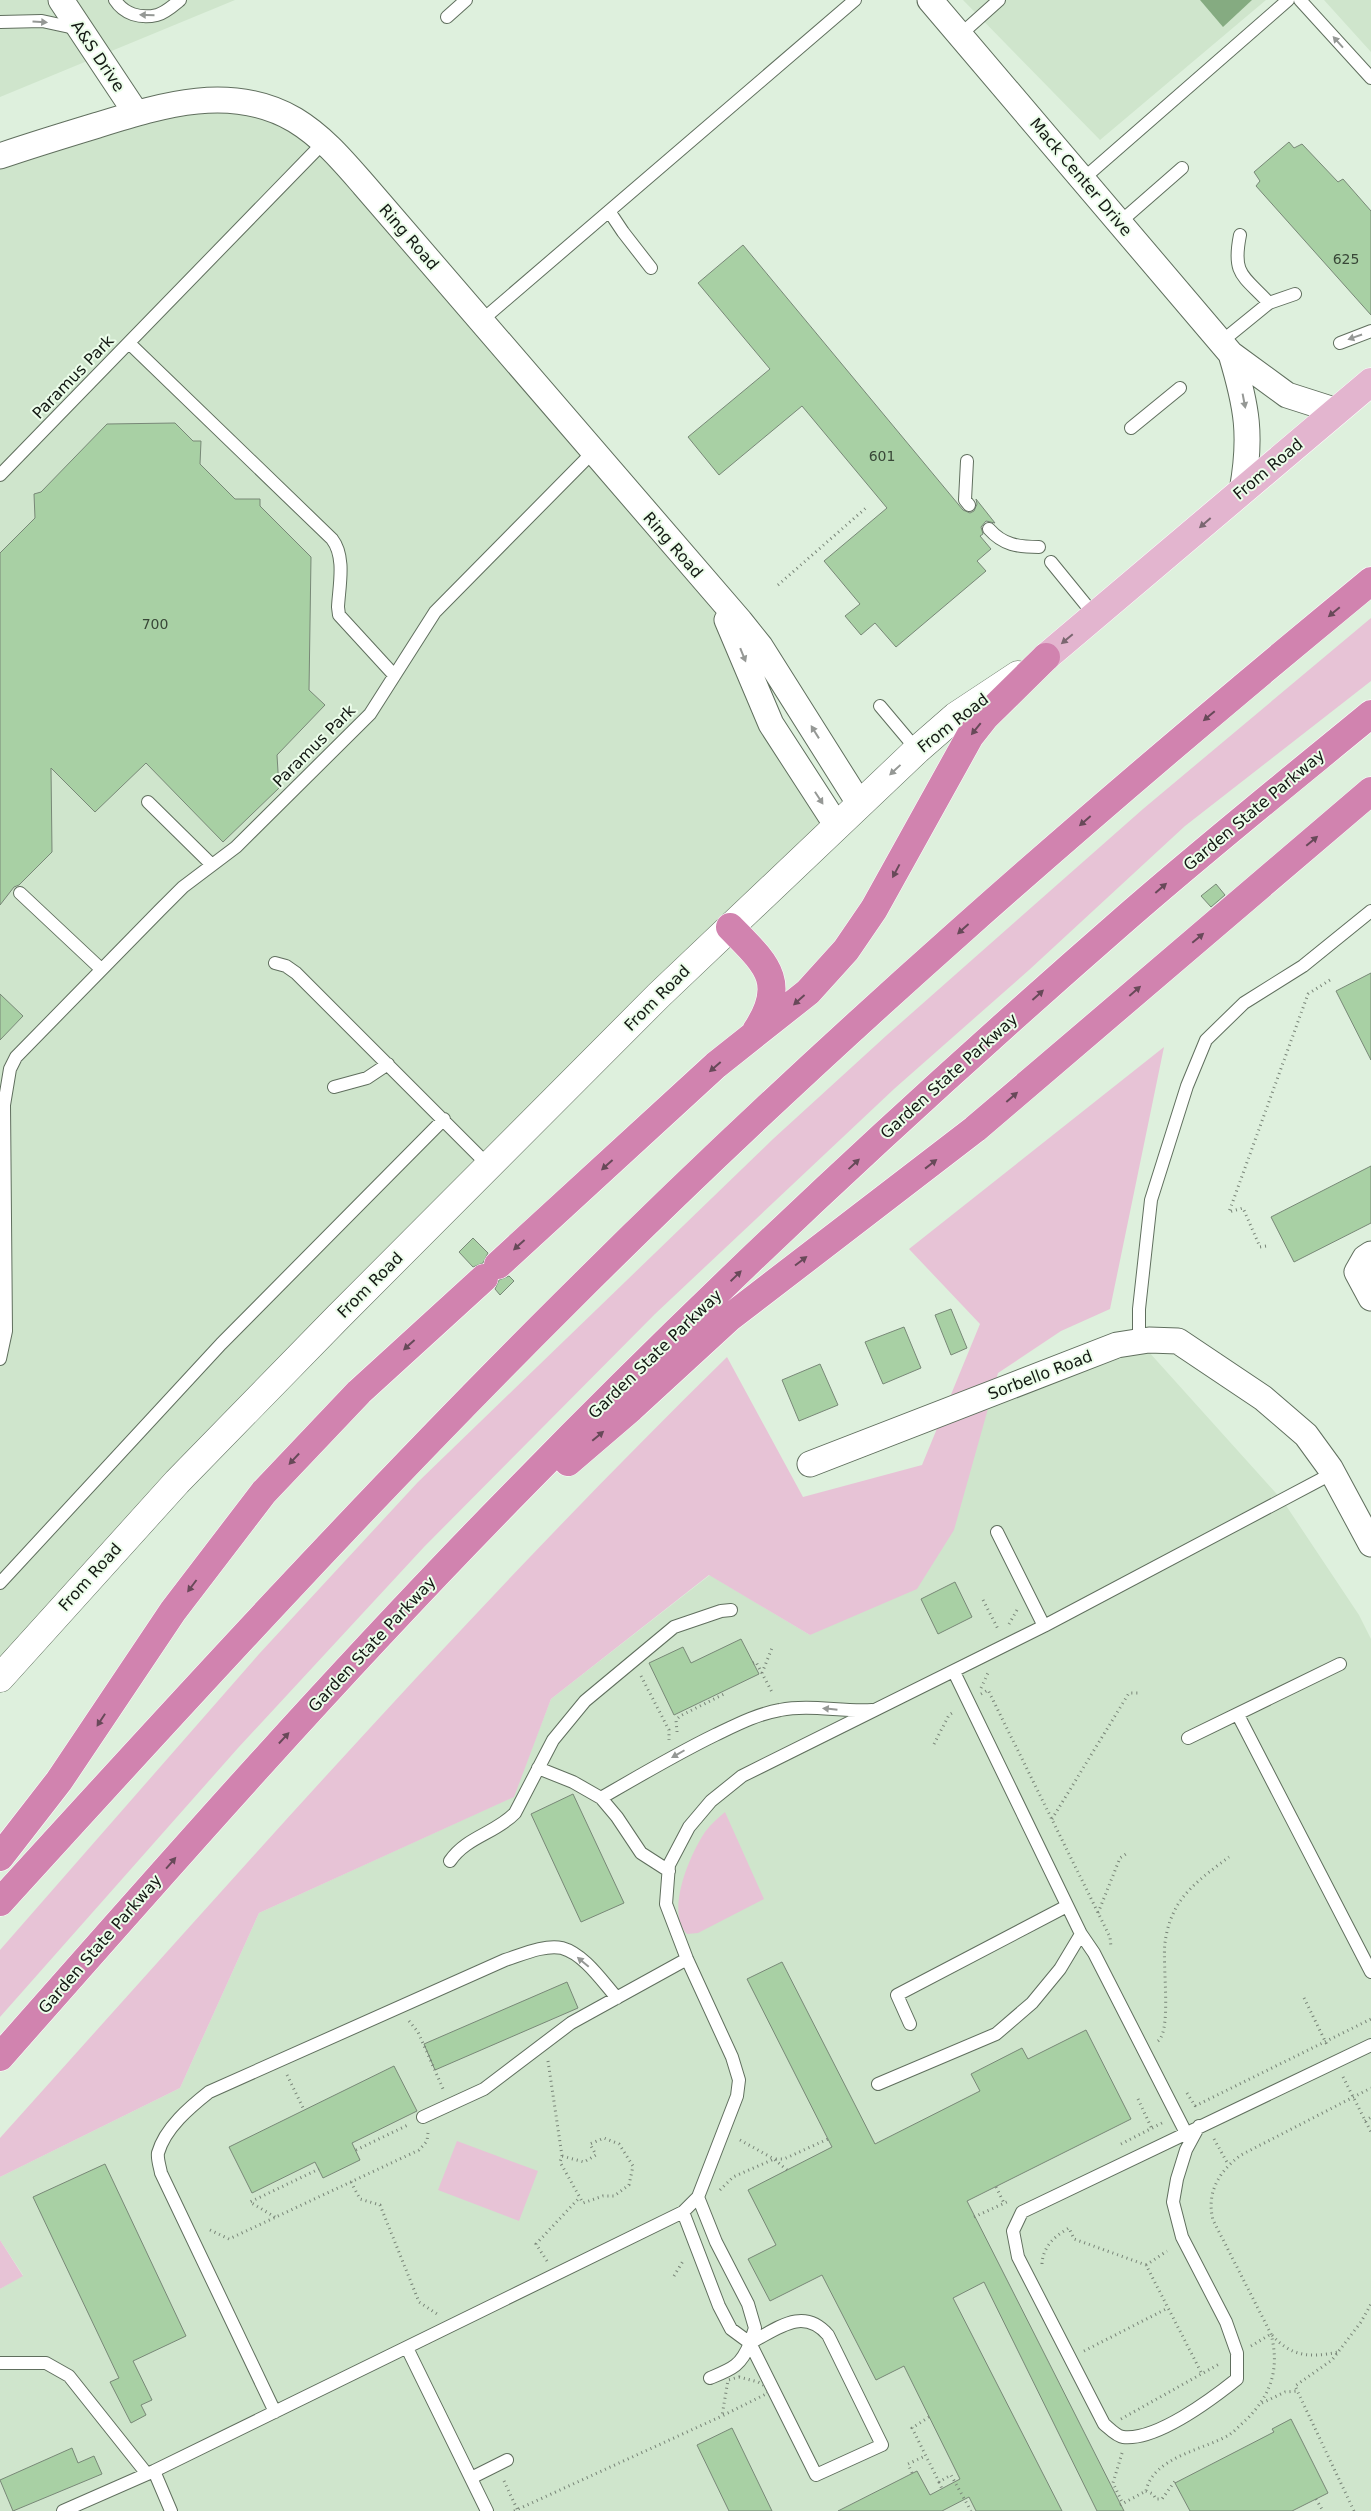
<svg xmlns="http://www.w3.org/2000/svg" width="1371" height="2511" font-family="'DejaVu Sans',sans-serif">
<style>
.built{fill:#cfe5cc}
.green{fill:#e7c3d6}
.water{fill:#85ab81}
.building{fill:#a8d0a4;stroke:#788877}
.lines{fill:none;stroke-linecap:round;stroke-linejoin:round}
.lane-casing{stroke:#606f5e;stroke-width:14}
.street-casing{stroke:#606f5e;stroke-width:27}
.secondary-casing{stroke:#606f5e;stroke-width:29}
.primary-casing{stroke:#fff;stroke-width:29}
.highway-casing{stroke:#fff;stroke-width:29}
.path{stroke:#788477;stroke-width:3;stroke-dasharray:1 4;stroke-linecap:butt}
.lane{stroke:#fff;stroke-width:12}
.street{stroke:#fff;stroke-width:25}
.secondary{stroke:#fff;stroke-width:28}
.primary{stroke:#e3b5cf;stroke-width:28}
.highway{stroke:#d183af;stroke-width:28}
.oneway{fill:#959895}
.oneway2{fill:#7b6771}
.oneway3{fill:#684959}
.labels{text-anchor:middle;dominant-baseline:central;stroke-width:4;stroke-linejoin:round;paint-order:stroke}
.number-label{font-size:14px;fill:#384737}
.street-label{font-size:16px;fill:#131913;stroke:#ecfdea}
</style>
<rect width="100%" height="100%" fill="#def0dd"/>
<path class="built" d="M0,0h235l-235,97z
M963,0h303l-166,140z
M1324,0h47v52z
M170,104l125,16 421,474 121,232 -837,852v-1522z
M1139,1341l144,160 76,114 12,24v872h-1371v-222l23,-14 -23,-35v-63l180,-89 79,-175 254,-116 38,-98 159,-124 100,60 181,-242z"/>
<path class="green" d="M1371,618v63l-186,145 -156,144 -135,119 -239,225 -231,233 -186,201 -238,269v-67l259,-296 159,-172 355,-343 114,-104 256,-226z
M1164,1047l-54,262 -49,22 -63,42 -44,157 -37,59 -107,46 -101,-60 -158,124 -37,98 -255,116 -79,175 -180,89v-39c238,-265 473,-532 727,-781l76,140 119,-32 58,-141 -71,-75z
M725,1812l39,87 -66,34 -11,1c-22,-22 3,-80 18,-102 6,-8 13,-14 20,-20z
M457,2141l81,30 -19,50 -81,-31z
M0,2240l23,36 -23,13z"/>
<path class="water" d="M1200,0h52l-29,27z"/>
<path class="building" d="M1289,142l5,6 8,-4 36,38 5,-3 28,32v104l-115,-129 4,-5 -6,-9z
M743,245l220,265 7,3 4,-2 3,-7 -1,-5 19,24 -9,-2 -5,6 2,7 -3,2 11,13 -14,12 9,10 -90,76 -21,-24 -14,12 -16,-19 15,-12 -36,-43 63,-53 -85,-102 -83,69 -31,-38 82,-68 -72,-86z
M175,423l18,18h8l-1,23 35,35h25v7l51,51 -2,133 16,15 -48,50 2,33 -56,54 -77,-79 -51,49 -44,-44 1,84 -33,33 -5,2 -14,18v-352l35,-35 -1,-24 7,-2 66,-68z
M1216,884l9,11 -14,12 -10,-11z
M1371,973v87l-35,-69z
M0,994l23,22 -23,24z
M1371,1166v57l-77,39 -23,-45z
M473,1238l15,15 -5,10 -10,4 -14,-15z
M509,1276l5,5 -14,14 -5,-6 4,-9z
M951,1309l16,39 -16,7 -16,-40z
M904,1327l17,41 -38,16 -18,-42z
M820,1364l18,41 -39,16 -17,-41z
M955,1582l17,35 -34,17 -17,-35z
M741,1639l18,35 -85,41 -25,-52 34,-16 8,16z
M573,1794l51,109 -43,19 -50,-108z
M782,1962l93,182 105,-53 -9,-17 51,-26 6,11 58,-29 45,89 -164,82 157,310h-27l-113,-229 -31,16 109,213h-86l-7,-14 -27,14h-104l79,-40 13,24 30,-16 -56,-113 -28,14 -54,-105 -52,26 -22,-42 28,-14 -28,-55 84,-43 -85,-168z
M567,1982l11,26 -143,62 -11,-26z
M394,2066l23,45 -65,32 8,17 -37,18 -8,-16 -63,31 -23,-46z
M105,2164l81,172 -53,25 19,39 -11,5 5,10 -15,8 -21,-41 9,-4 -86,-181z
M1291,2419l37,74 -36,18h-102l-15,-28 99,-51 -2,-3z
M732,2428l40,83h-43l-32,-66z
M72,2448l6,15 16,-7 8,18 -89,37 -13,-31z"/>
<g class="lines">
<g class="lane-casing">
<path id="lane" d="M115,0c9,14 25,19 42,15 8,-2 17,-10 23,-15
M1300,0l71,78
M447,17l19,-17
M0,22l42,-1 37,8
M960,35l39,-35
M1083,179l205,-179
M609,211l14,21 28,36
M1119,223l63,-55
M1240,235c-8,40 3,40 29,68
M481,321l374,-321
M1221,342l48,-39 26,-9
M129,343l203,196c14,18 7,47 6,68l1,8 55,60
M1340,343l31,-12
M1131,428l49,-40
M967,461l-2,39 4,5
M0,475l324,-333
M989,529c14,16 29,18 50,18
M1051,562l44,54
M880,706l37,44
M148,802l64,63
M20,893l81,76
M275,963l11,3 10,7 193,193
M334,1087l33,-9 21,-14
M1139,1341v-32l12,-109 36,-114 19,-46 38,-37 59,-37 68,-55
M0,1359l6,-28 -2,-226 6,-36 6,-12 143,-146 24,-24 53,-40 134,-133 65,-102 158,-160
M997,1532l47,94
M0,1583l221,-239 223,-225
M1238,1715l133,257
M1188,1738l152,-74
M538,1768l35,14 28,16 16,19 24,36 28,18
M601,1798c38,-22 75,-44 114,-63 21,-10 42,-21 65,-25 30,-6 61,2 92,0
M450,1861c16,-24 46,-28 65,-48l38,-73 32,-39 89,-74 47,-16 10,-1
M1081,1934l13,19 92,180
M910,2024l-13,-29 170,-89
M878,2084l118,-50 36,-31 28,-34 21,-35 -127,-262
M423,2117l61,-28 87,-66 116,-64
M1199,2126l-13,24 -9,29 -4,23 9,35 44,85 11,31v26c-25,20 -81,62 -114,58 -7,-1 -14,-9 -19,-13l-86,-167 -5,-26 9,-19 349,-167
M683,2212l36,94 12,23 19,14 5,-15 -7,-24 -32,-62 -18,-45
M407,2348l80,163
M0,2363h46l23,13 78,98
M710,2378c22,-9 31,-12 40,-35 27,-14 53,-37 78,-8l54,110 -66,30 -66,-132
M275,2412l-114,-239c-1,-6 -4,-14 -3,-20 7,-25 32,-46 51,-61l296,-132c16,-5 40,-16 57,-12 22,6 40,33 55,50
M154,2471l17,40
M471,2478l36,-18
M63,2511l91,-40 529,-259 15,-15 39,-101 2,-16 -7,-23 -45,-98 -21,-55 3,-39 20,-38 22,-26 31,-25 302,-150 289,-153"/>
</g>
<g class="street-casing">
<path id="street" d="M61,0l75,113
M930,0l301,354 56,41 50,16
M0,156c32,-11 65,-21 98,-31 64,-20 134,-42 197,-5 28,17 48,41 69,65l376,436 20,25 99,157
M1231,354c16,53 21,82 11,137
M727,620l44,104 66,102
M1371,1254l-6,4 -8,14 14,26
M810,1464l307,-119 32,-5 29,1 85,57 43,37 24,33 41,76"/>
</g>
<g class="secondary-casing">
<path id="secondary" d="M0,1678l177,-196 162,-166 320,-321 258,-245 39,-34 62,-41"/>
</g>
<g class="primary-casing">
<path id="primary" d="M1046,657l325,-275"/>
</g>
<g class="highway-casing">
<path id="highway" d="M730,927c35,36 59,54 26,104
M498,1265l218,-200 92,-73 38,-42 28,-41 96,-173 15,-19 61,-60
M568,1462l63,-54 98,-90 246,-189 396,-338
M0,1857l59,-76 114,-170 91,-119 95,-100 125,-114
M0,1902c185,-203 370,-405 565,-599 255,-255 528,-493 806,-722
M0,2057c170,-193 340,-386 521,-570 191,-196 392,-383 598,-563 82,-72 168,-141 252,-210"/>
</g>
<path class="path" d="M778,585l89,-78
M1266,1246l-6,1 -17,-39 -14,4 79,-218 22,-14
M983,1600l16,31
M1009,1624l8,-14
M753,1663l3,-1 17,32
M762,1673l10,-25
M641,1676l28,54v10
M981,1688l7,-15
M981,1694l7,-4 122,247 1,10
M677,1732l-1,-12 4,-4 44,-22 -1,-3
M934,1744l15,-29 6,-4
M1052,1819l77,-126h10
M1098,1913l22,-55 6,-4
M1304,1998l24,49
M409,2021l9,11 26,59
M1158,2041c14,-11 4,-77 7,-98 1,-9 4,-21 8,-29 10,-24 36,-42 56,-57
M548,2061l14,95 -2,6 23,41 20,-7h11l15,-11 4,-19 -14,-22 -15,-6 -14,6 6,11 -12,7 -22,-6
M287,2075l17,35
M1343,2077l28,55
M1187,2093l10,16
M1138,2099l14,30
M1195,2106l176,-87
M1365,2121l6,-4
M1214,2139l14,25
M740,2140l34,19 13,11
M1121,2144l41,-21
M356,2150l54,-26
M351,2182l9,17 20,6 39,97 18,12
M996,2187l8,16
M720,2190l13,-13 41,-18h10l44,-20
M275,2217l-25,-15 69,-33
M974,2217l35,-16
M210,2230l19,9 190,-89 8,-9 1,-8
M547,2261l-11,-17 44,-47
M1042,2264c1,-18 13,-28 27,-36l5,11 72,26 56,109
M1146,2265l21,-14
M674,2276l9,-15
M1251,2346l20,-12c20,23 39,24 67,18
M1084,2351l84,-43
M739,2377l19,5 9,5 1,6 -46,23 6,-36z
M1262,2403l23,-11 13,-1
M929,2417l-17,11 27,54 12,-7 20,36
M1121,2419l100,-56
M1122,2453l-9,30 10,21
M912,2473l-4,-9 17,-8
M504,2481l14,30
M939,2482l3,7
M1146,2491l7,3 3,5h6l13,-18
M1316,2499l7,12
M1120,2505l26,-14c7,-34 57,-41 83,-56 6,-4 11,-10 17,-15 25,-25 34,-51 25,-86l-58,-114c-7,-27 6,-49 28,-65l130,-67
M514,2511l208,-95
M1354,2511l-59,-125 37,-26 29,-38 10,-18"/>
<use href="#lane" class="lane"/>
<use href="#street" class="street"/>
<use href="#secondary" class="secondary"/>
<use href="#primary" class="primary"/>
<use href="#highway" class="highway"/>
</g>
<defs><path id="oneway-solid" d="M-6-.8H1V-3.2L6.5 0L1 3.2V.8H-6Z" transform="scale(1.25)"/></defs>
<g class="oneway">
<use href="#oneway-solid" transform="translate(147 15) rotate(-179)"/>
<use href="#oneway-solid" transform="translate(40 22) rotate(4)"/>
<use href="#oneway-solid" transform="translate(1338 42) rotate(-132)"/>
<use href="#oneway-solid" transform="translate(1355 337) rotate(161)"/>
<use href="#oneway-solid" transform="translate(1244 401) rotate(79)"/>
<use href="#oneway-solid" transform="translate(743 655) rotate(68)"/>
<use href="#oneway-solid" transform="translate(815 732) rotate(-122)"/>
<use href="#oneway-solid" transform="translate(895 770) rotate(137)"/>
<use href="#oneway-solid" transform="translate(819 798) rotate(57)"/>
<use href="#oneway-solid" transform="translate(830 1709) rotate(-174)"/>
<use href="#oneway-solid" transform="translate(678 1754) rotate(150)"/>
<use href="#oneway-solid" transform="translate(583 1962) rotate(-140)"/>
</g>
<g class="oneway2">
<use href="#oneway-solid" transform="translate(1205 523) rotate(139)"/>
<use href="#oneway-solid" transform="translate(1067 639) rotate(140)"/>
</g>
<g class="oneway3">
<use href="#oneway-solid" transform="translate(1334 612) rotate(140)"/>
<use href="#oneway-solid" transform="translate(1209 716) rotate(140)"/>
<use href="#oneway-solid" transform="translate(976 729) rotate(129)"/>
<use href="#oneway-solid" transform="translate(1085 821) rotate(139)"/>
<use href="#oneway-solid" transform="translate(1312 841) rotate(-40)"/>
<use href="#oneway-solid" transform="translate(896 871) rotate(118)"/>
<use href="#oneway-solid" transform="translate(1161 888) rotate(-41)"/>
<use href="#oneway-solid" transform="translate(963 929) rotate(138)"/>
<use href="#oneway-solid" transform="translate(1198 938) rotate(-40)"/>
<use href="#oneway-solid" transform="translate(1135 991) rotate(-41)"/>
<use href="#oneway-solid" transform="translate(1038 995) rotate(-42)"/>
<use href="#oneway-solid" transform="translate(799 1000) rotate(138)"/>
<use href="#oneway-solid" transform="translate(715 1067) rotate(139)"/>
<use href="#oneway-solid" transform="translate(1012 1097) rotate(-41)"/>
<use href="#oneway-solid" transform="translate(854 1164) rotate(-43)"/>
<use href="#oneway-solid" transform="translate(931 1164) rotate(-38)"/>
<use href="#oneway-solid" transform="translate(607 1165) rotate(138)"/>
<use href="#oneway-solid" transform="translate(519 1245) rotate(138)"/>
<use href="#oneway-solid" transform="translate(801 1261) rotate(-37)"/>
<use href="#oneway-solid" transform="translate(736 1276) rotate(-44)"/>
<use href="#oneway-solid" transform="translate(409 1345) rotate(138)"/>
<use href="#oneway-solid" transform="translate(598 1436) rotate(-40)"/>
<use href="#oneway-solid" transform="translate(294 1459) rotate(133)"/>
<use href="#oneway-solid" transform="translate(192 1586) rotate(127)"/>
<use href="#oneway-solid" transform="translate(101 1720) rotate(123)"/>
<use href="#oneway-solid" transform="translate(284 1738) rotate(-47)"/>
<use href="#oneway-solid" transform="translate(171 1863) rotate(-49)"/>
</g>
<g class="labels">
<g class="number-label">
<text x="1346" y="259">625</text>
<text x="882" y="456">601</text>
<text x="155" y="624">700</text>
</g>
<g class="street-label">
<text transform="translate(98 56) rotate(56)">A&amp;S Drive</text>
<text transform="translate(1081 177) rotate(50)">Mack Center Drive</text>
<text transform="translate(409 237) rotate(49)">Ring Road</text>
<text transform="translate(73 377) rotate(-46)">Paramus Park</text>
<text transform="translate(1268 469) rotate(-40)">From Road</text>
<text transform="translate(673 545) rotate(49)">Ring Road</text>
<text transform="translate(953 723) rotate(-38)">From Road</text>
<text transform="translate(314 746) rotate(-45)">Paramus Park</text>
<text transform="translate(1254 810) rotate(-40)">Garden State Parkway</text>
<text transform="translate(657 998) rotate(-45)">From Road</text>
<text transform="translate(949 1076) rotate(-42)">Garden State Parkway</text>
<text transform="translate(370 1285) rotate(-45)">From Road</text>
<text transform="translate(655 1354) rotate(-44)">Garden State Parkway</text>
<text transform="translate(1040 1375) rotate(-21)">Sorbello Road</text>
<text transform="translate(90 1577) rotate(-48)">From Road</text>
<text transform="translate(372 1644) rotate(-47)">Garden State Parkway</text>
<text transform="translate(100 1944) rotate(-49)">Garden State Parkway</text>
</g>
</g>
</svg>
